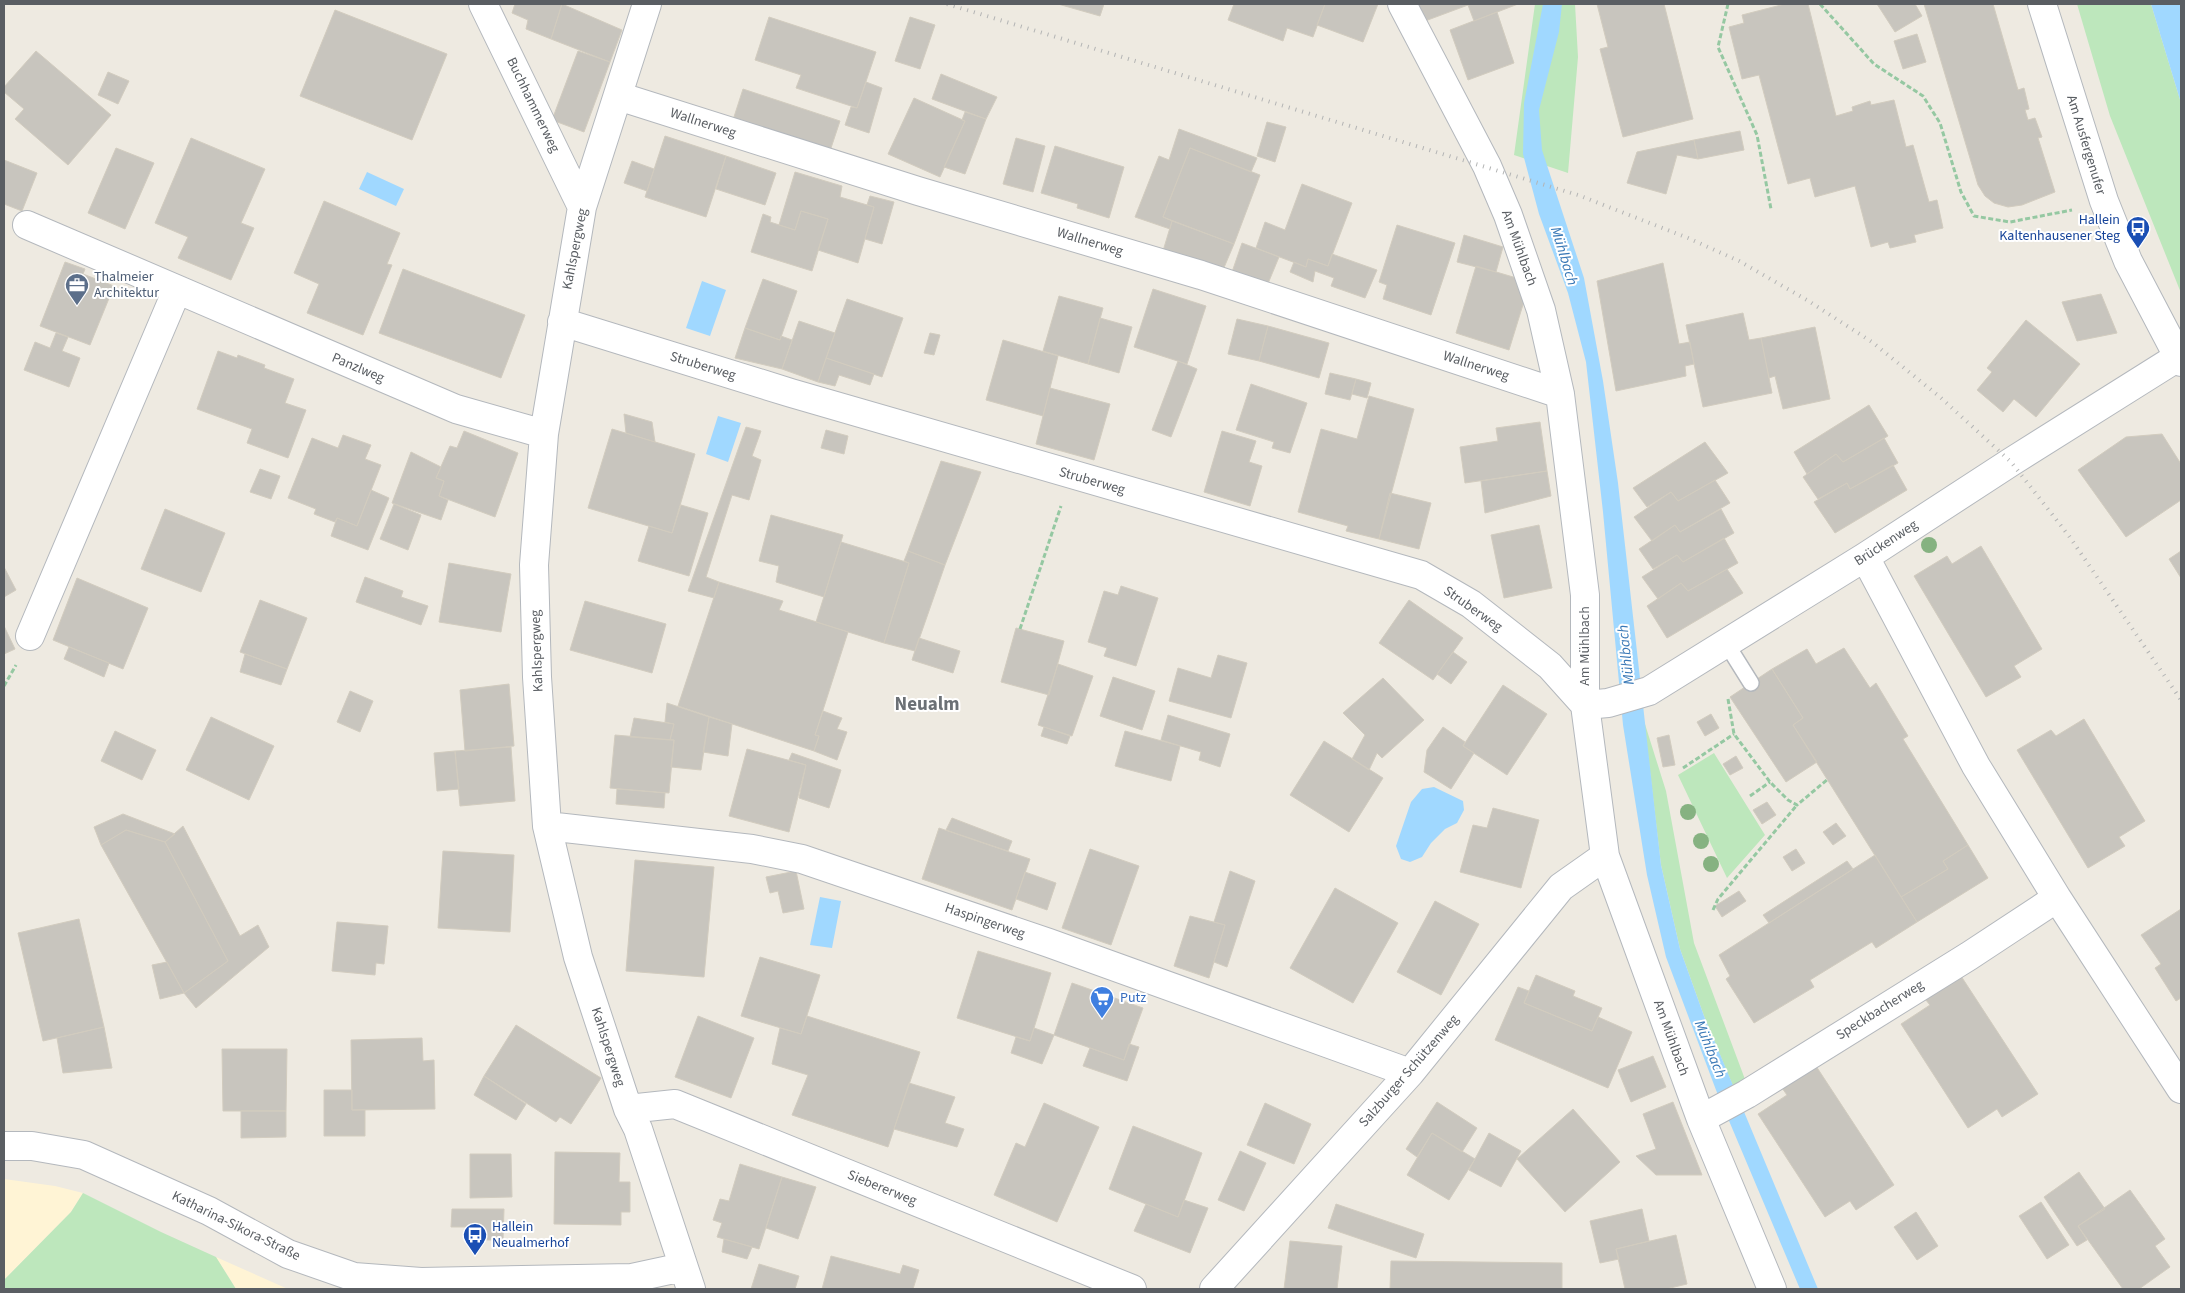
<svg xmlns="http://www.w3.org/2000/svg" width="2185" height="1293" font-family="'Source Sans 3',sans-serif">
<style>
.commercial{fill:#fff4d5}
.green{fill:#bde7bc}
.water{fill:#a0d8ff}
.building{fill:#c8c5be;stroke:#d2ccbf}
.lines{fill:none;stroke-linecap:round;stroke-linejoin:round}
.service-casing{stroke:#b4b8bd;stroke-width:18}
.minor-casing{stroke:#b4b8bd;stroke-width:30}
.path{stroke:#95c8a2;stroke-width:3;stroke-dasharray:5 2.5;stroke-linecap:butt}
.service{stroke:#fff;stroke-width:15}
.minor{stroke:#fff;stroke-width:28}
.rail{stroke:#b3b4b4;stroke-width:4;stroke-dasharray:1 6;stroke-linecap:butt}
.tree{fill:#86b281}
.labels{text-anchor:middle;dominant-baseline:central;stroke-width:4;stroke-linejoin:round;paint-order:stroke}
.street-label{font-size:14px;fill:#5a5e63;stroke:#fff}
.transit-label{font-size:14px;fill:#164399;stroke:#fff;text-anchor:end}
.service-label{font-size:14px;fill:#4e5e75;stroke:#fff;text-anchor:start}
.shop-label{font-size:14px;fill:#366cbe;stroke:#fff;text-anchor:start}
.water-label{font-size:15px;font-style:italic;fill:#3978b6;stroke:#fff}
.district-label{font-size:19px;font-weight:bold;fill:#6b7075;stroke:#fff}
</style>
<rect width="100%" height="100%" fill="#eeeae1"/>
<path class="commercial" d="M4,1179l51,7 28,7 -12,19 -67,68z
M216,1257l72,32h-52z"/>
<path class="green" d="M1535,4h40l3,53 -10,116 -54,-18z
M2077,4h74l30,99v190l-71,-177z
M1644,721l22,70 28,152 52,139 -13,4 -29,-70 -24,-67 -19,-84z
M1714,753l51,82 -38,43 -49,-103z
M83,1193l78,39 55,25 20,32h-232v-9l67,-68z"/>
<path class="water" d="M1543,4h19l-3,28 -20,78 3,40 42,128 19,103 15,102 43,382 19,84 24,67 114,273h-18l-84,-199 -50,-133 -19,-82 -24,-150 -20,-213 -17,-150 -18,-69 -29,-79 -16,-60 1,-51z
M2151,4h30v99z
M367,172l37,17 -8,17 -37,-17z
M702,281l24,9 -16,46 -24,-8z
M718,416l23,7 -13,39 -22,-8z
M1434,787l29,14 1,9 -7,13 -12,6 -14,14 -9,14 -12,5 -9,-3 -5,-13 15,-44 11,-13z
M820,897l21,4 -9,47 -22,-3z"/>
<path class="building" d="M515,4h47l-11,35 -25,-10 2,-9 -16,-7z
M562,4l60,26 -12,32 -59,-23z
M1058,4h46l-4,12z
M1234,4h91l-12,33 -26,-9 -4,13 -55,-21z
M1325,4h53l-15,38 -46,-17z
M1409,4h109l-44,17 -6,-16 -51,19z
M1597,4h67l29,115 -70,18 -23,-88 8,-2z
M1785,4h23l28,112 17,-5 -1,-4 18,-6 1,4 23,-5 12,47 7,-2 16,57 8,-2 6,28 -29,7 2,7 -26,6 -2,-6 -17,5 -16,-61 -40,11 -5,-19 -22,6 -29,-109 -17,4 -13,-52 15,-4 -2,-8z
M1877,4h38l7,12 -27,16z
M1924,4h69l25,86 6,-2 5,21 -4,1 3,10 7,-2 7,19 -4,1 17,54 -33,13 -14,2 -14,-4 -9,-7 -7,-11z
M335,10l112,44 -35,86 -112,-44z
M1497,12l17,51 -46,17 -18,-50z
M769,17l107,35 -19,56 -61,-20 5,-13 -46,-15z
M910,17l25,8 -15,44 -25,-8z
M1917,34l9,28 -23,7 -9,-28z
M36,51l75,64 -43,50 -53,-46 9,-10 -20,-17v-5z
M578,51l32,11 -26,70 -32,-12z
M108,72l21,9 -11,23 -20,-9z
M941,74l56,23 -11,22 -54,-20z
M866,82l16,6 -13,45 -24,-8 6,-18 6,1z
M743,89l97,32 -10,30 -97,-31z
M914,98l51,23 -25,56 -52,-23z
M965,112l21,7 -21,55 -21,-7 21,-46 -3,-1z
M1267,122l19,5 -11,35 -18,-6z
M1179,129l78,29 -6,14 -61,-24 -27,69 9,4 -2,8 -35,-12 24,-61 10,4z
M1740,131l4,19 -46,9 -4,-19z
M665,136l61,20 -20,61 -61,-20z
M191,138l74,31 -24,54 13,5 -23,52 -53,-22 10,-21 -33,-14z
M1016,138l29,8 -12,46 -30,-8z
M1694,140l4,19 -21,-4 -11,39 -39,-11 10,-31z
M1055,146l69,21 -15,51 -32,-10 1,-4 -37,-11z
M116,148l38,15 -29,66 -37,-16z
M1190,148l70,27 -26,69 -71,-27z
M726,156l50,17 -11,32 -49,-16z
M4,160l33,13 -15,38 -18,-7z
M632,161l22,8 -7,22 -23,-8z
M795,172l47,14 -2,11 34,10 -16,56 -40,-13 10,-31 -27,-8 -6,19 -16,-5z
M1302,184l50,19 -24,63 -20,-7 -2,8 -50,-19 9,-26 20,8z
M870,196l24,6 -12,42 -17,-5 9,-32 -7,-2z
M324,201l76,32 -13,31 5,1 -29,70 -56,-22 12,-29 -25,-11z
M801,211l27,8 -16,52 -61,-19 12,-38 8,3 -1,5 25,8z
M1172,221l62,23 -11,26 -60,-19z
M1397,225l58,18 -24,72 -48,-16 4,-14 -8,-3z
M1464,235l39,12 -7,25 -39,-10z
M1242,243l37,14 -12,29 -36,-11z
M1332,254l45,16 -12,28 -34,-12 3,-8 -19,-7 -2,11 -23,-10 4,-10 12,5 2,-8 20,7z
M65,262l20,7 -2,5 31,12 -24,59 -50,-19z
M1663,263l16,81 11,-2 4,22 -9,2 1,10 -70,15 -19,-110z
M1476,266l54,16 -21,68 -53,-17z
M403,269l122,46 -24,63 -122,-45z
M763,279l34,12 -17,49 -35,-12z
M1153,289l53,17 -19,58 -53,-17z
M2101,294l16,39 -40,8 -15,-39z
M1059,296l44,12 -15,56 -45,-13z
M847,299l56,19 -21,59 -56,-19z
M1743,313l6,27 12,-2 11,55 -69,14 -17,-82z
M1100,318l32,9 -13,46 -31,-9z
M1237,319l31,7 -9,35 -31,-7z
M2026,320l54,44 -44,53 -22,-18 -11,13 -26,-22 15,-18 -5,-4z
M799,321l36,12 -17,49 -36,-13z
M1268,326l61,17 -10,35 -60,-17z
M1815,327l15,72 -47,10 -8,-33 -6,2 -8,-40z
M745,328l35,12 1,-4 11,4 -10,29 -47,-11z
M56,333l12,4 -6,14 18,7 -11,29 -45,-17 11,-28 15,6z
M930,333l10,2 -6,20 -10,-2z
M1003,340l55,16 -15,60 -57,-16z
M218,351l19,7 1,-3 27,10 -1,3 30,11 -9,24 21,7 -18,48 -41,-15 5,-14 -55,-20z
M826,358l48,16 -4,11 -31,-10 -4,11 -17,-4z
M1178,361l19,8 -26,68 -19,-7z
M1330,373l26,6 -6,21 -25,-6z
M1356,379l15,4 -4,15 -15,-4z
M1251,384l56,19 -17,50 -18,-5 2,-6 -38,-12z
M1050,388l60,16 -16,56 -58,-16z
M1369,396l45,13 -35,130 -33,-8 2,-5 -50,-14 23,-83 36,10z
M1869,405l19,31 -45,26 -7,-8 -29,20 -13,-22z
M624,414l28,8 3,20 -29,-9z
M1540,422l7,49 -82,12 -5,-36 38,-6 -2,-13z
M746,427l15,4 -9,25 9,4 -12,40 -17,-5 -26,82 13,5 -5,16 -26,-7z
M612,429l83,25 -23,79 -84,-25z
M826,430l22,6 -4,18 -23,-6z
M464,431l54,22 -23,64 -56,-21 5,-15 -8,-3 14,-32 7,2z
M1222,431l34,10 -7,21 13,4 -12,40 -46,-14z
M2162,434l19,30v36l-55,37 -48,-67 48,-33z
M343,435l28,10 -6,14 16,6 -24,61 -20,-8 -2,4 -21,-8 2,-5 -28,-11 24,-60 26,10z
M1884,438l14,25 -48,26 -3,-6 -29,16 -15,-22 33,-23 7,8z
M1705,442l23,31 -50,28 -7,-9 -24,15 -14,-19z
M411,452l30,15 -5,11 8,3 -5,15 9,4 -7,20 -49,-17z
M941,461l40,11 -36,93 -37,-14z
M1893,465l14,25 -72,43 -21,-31 33,-19 3,6z
M260,469l20,7 -9,23 -21,-7z
M1547,471l4,25 -66,17 -4,-32z
M1715,480l15,23 -50,29 -5,-7 -23,16 -18,-24 37,-25 7,9z
M371,490l18,8 -21,52 -37,-14 6,-18 20,8z
M1390,493l41,10 -12,46 -40,-10z
M394,504l27,11 -13,35 -28,-11z
M681,505l27,8 -19,63 -51,-15 11,-35 23,7z
M165,509l60,24 -24,59 -60,-23z
M1721,509l13,24 -51,29 -6,-7 -24,14 -14,-20 36,-24 5,7z
M771,515l72,20 -19,62 -48,-15 3,-16 -20,-5z
M1539,525l13,63 -48,10 -13,-63z
M1724,538l14,25 -50,28 -7,-8 -23,16 -16,-22 35,-22 6,7z
M841,542l68,21 -25,80 -68,-21z
M1981,546l61,103 -28,17 7,11 -35,20 -72,-121 33,-20 5,8z
M908,551l37,14 -30,86 -31,-8 25,-80 -5,-2z
M2181,551v27l-12,-19z
M449,563l62,11 -10,58 -62,-10z
M4,567l12,23 -12,7z
M1727,569l16,24 -76,45 -20,-32 34,-23 7,8z
M365,577l38,14 -2,6 27,9 -7,19 -65,-23z
M77,578l71,30 -25,61 -70,-29z
M719,582l64,19 -4,9 69,22 -33,103 4,1 -5,15 -136,-45z
M1121,586l37,12 -22,68 -32,-10 3,-8 -19,-6 16,-51 14,4z
M260,600l47,18 -20,51 -47,-17z
M1409,600l54,38 -30,42 -54,-37z
M585,601l81,23 -14,49 -82,-23z
M4,626l11,23 -11,5z
M1016,628l48,13 -15,54 -48,-13z
M919,638l41,13 -7,22 -41,-13z
M69,647l40,16 -5,14 -40,-18z
M1844,648l26,40 6,-5 32,53 -5,3 65,106 -25,16 5,8 -47,28 -108,-172 10,-7 -31,-49 35,-20 9,15z
M1453,652l14,10 -16,22 -14,-10z
M245,654l42,15 -6,16 -41,-13z
M1218,655l29,8 -16,55 -62,-17 9,-33 33,10z
M1058,664l35,12 -21,60 -34,-11z
M1772,669l31,49 -10,7 24,37 -31,20 -56,-85z
M1113,677l42,14 -13,39 -42,-14z
M1383,678l41,42 -42,38 -5,-5 -8,17 -17,-11 13,-24 -22,-22z
M509,684l5,62 -49,5 -5,-61z
M1503,685l44,29 -40,61 -44,-29z
M350,691l23,10 -13,31 -23,-10z
M667,703l42,14 -8,53 -30,-3 3,-27h-4l4,-16 -9,-2z
M823,711l19,7 -5,11 10,3 -10,28 -23,-9 5,-15 -4,-1z
M1711,714l8,14 -14,8 -8,-14z
M1168,715l62,19 -10,33 -21,-7 2,-8 -40,-12z
M211,717l63,29 -25,54 -63,-30z
M709,717l23,7 -4,32 -25,-4z
M634,718l40,6 -4,16 -40,-3z
M2084,719l61,102 -26,16 6,9 -37,22 -71,-118 34,-20 5,6z
M1044,727l26,9 -3,8 -26,-8z
M1443,727l22,15 -2,4 11,7 -23,36 -27,-17 3,-22z
M115,731l41,19 -14,30 -41,-19z
M1125,731l55,15 -9,35 -56,-15z
M615,735l59,5 -5,53 -59,-5z
M1669,735l6,30 -12,2 -6,-29z
M1324,741l59,37 -34,54 -59,-37z
M511,747l4,54 -55,5 -5,-55z
M747,749l59,16 -17,67 -60,-16z
M455,751l4,38 -22,2 -3,-38z
M792,753l49,17 -12,38 -30,-10 7,-33 -17,-5z
M1736,756l7,12 -13,7 -7,-11z
M617,789l48,4 -1,15 -48,-4z
M1767,802l9,13 -14,9 -9,-14z
M1493,808l46,12 -18,68 -61,-16 13,-47 14,3z
M123,814l52,20 -10,8 -39,-12 -25,15 -7,-18z
M952,818l60,23 -4,10 -62,-21z
M1836,823l10,13 -13,9 -10,-13z
M183,826l57,110 18,-11 11,22 -73,61 -12,-15 44,-32 -63,-119z
M939,828l91,31 -18,51 -90,-31z
M126,830l39,12 63,119 -44,32 -83,-148z
M1968,845l20,33 -71,44 -16,-25 47,-28 -5,-8z
M1090,849l49,17 -28,79 -49,-17z
M1796,849l9,14 -13,8 -9,-14z
M443,851l71,4 -4,77 -72,-4z
M1875,855l42,67 -41,26 -4,-6 -62,38 4,7 -60,36 -28,-44 4,-3 -11,-21z
M635,860l79,7 -10,110 -78,-6z
M1847,861l6,8 -84,54 -6,-8z
M796,871l8,38 -21,4 -5,-22 -8,2 -4,-16z
M1230,871l25,10 -28,86 -13,-5 11,-37 -11,-3z
M1025,872l31,11 -9,27 -31,-11z
M1335,888l63,35 -45,80 -63,-35z
M1739,891l7,10 -24,16 -7,-11z
M1435,901l44,23 -38,71 -44,-23z
M2181,909v89l-5,3 -21,-33 6,-4 -20,-29z
M1190,916l35,9 -16,53 -35,-12z
M79,919l25,108 -61,14 -25,-108z
M337,922l51,4 -4,38 -8,-1 -1,12 -43,-4z
M978,951l73,22 -21,68 -73,-23z
M760,957l60,18 -19,59 -60,-18z
M167,962l17,31 -24,6 -8,-34z
M1536,975l39,16 -2,5 29,12 -10,23 -68,-28z
M1961,976l77,118 -36,23 -5,-8 -29,19 -67,-104 29,-19 -5,-6z
M1072,983l71,25 -19,52 -70,-25z
M1518,987l11,4 -5,12 68,28 6,-14 34,15 -24,56 -113,-48z
M698,1016l56,22 -23,60 -56,-21z
M807,1016l113,36 -32,95 -96,-32 16,-40 -36,-11 8,-36 21,6z
M516,1025l85,53 -30,46 -11,-7 -4,5 -72,-46z
M104,1027l8,41 -49,5 -6,-35z
M1034,1028l20,7 -12,29 -31,-11 5,-16 14,4z
M422,1038l1,23 11,-1 1,49 -83,1 -1,-70z
M1129,1044l10,3 -12,34 -44,-15 7,-18 34,12z
M222,1049h65l-1,62h-63z
M1653,1056l13,31 -35,15 -13,-32z
M1816,1066l78,119 -38,25 -6,-9 -25,16 -67,-103 29,-19 -5,-7z
M484,1076l42,28 -10,16 -42,-25z
M909,1083l46,14 -10,26 19,6 -7,18 -63,-18z
M324,1090h28v20h13v26h-41z
M1437,1102l40,26 -15,24 -30,-19 -15,24 -11,-8z
M1673,1102l29,73h-46l-20,-19 20,-7 -13,-35z
M1044,1103l55,24 -42,95 -63,-27 22,-52 9,4z
M1265,1103l46,21 -17,40 -47,-19z
M1573,1109l47,53 -55,50 -48,-53z
M241,1111h45v26l-45,1z
M1133,1126l69,27 -24,64 -69,-28z
M1432,1133l43,26 -26,41 -42,-25z
M1489,1133l32,18 -20,36 -32,-17z
M1240,1151l26,12 -22,48 -26,-11z
M555,1152l65,1 -1,29h11v30h-9v13l-67,-1z
M470,1154h41l1,43 -42,1z
M740,1164l42,13 -23,72 -42,-12 5,-14 -9,-3 7,-21 9,2z
M2079,1172l26,37 -27,17 9,14 -10,6 -33,-49z
M782,1177l34,10 -18,52 -32,-11z
M2130,1190l35,49 -10,7 15,21 -31,22h-16l-45,-63z
M1184,1200l24,8 -18,45 -56,-22 12,-27 32,13z
M2041,1202l28,43 -22,14 -28,-43z
M1336,1204l88,30 -8,24 -88,-30z
M452,1209h52l-1,31h-31v-13h-21z
M1642,1209l7,32 -33,8 3,10 -19,4 -10,-42z
M1916,1212l22,34 -21,14 -23,-33z
M1676,1235l11,49 -21,5h-41l-9,-40z
M724,1239l28,8 -5,12 -25,-7z
M1290,1241l52,5 -5,43h-53z
M831,1256l69,18 3,-9 16,5 -6,19h-91z
M1391,1261l171,2v26h-172z
M759,1264l40,12 -4,13h-44z"/>
<g class="lines">
<g class="service-casing">
<path id="service" d="M1726,643l25,40"/>
</g>
<g class="minor-casing">
<path id="minor" d="M483,4l99,203
M647,4l-65,203 -38,227 -10,131 3,112 10,149 31,131 50,152 10,20 53,160
M1402,4l85,162 21,49 33,95 19,84 25,201v110l20,151 96,263 71,170
M2042,4l62,197 24,60 53,101
M618,96l300,95 283,84 359,119
M27,225l429,184 88,25
M562,322l229,71 630,182 50,29 79,62 35,39 23,-2 41,-12 216,-134 146,-95 167,-105
M1865,557l111,209 81,132 124,191
M30,636l147,-346
M547,826l205,23 50,10 247,84 361,130
M628,1109l47,-5 457,185
M1701,1119l46,-25 222,-138 88,-58
M4,1146h28l52,9 125,56 79,43 66,23 67,5 211,-4 51,-11
M1214,1289l196,-216 151,-186 44,-31"/>
</g>
<path class="path" d="M1728,4l-10,43 39,88 14,74
M1820,4l54,60 49,32 17,27 21,69 13,24 36,6 62,-12
M1020,629l41,-123
M4,686l12,-21
M1728,699l6,35 36,48 18,18 9,5 31,-26
M1683,768l51,-34
M1750,796l20,-14
M1713,910l5,-11 79,-94"/>
<use href="#service" class="service"/>
<use href="#minor" class="minor"/>
<path class="rail" d="M947,4l631,191 110,43 51,23 68,39 65,42 68,55 71,65 58,74 112,164"/>
</g>
<g class="tree">
<circle cx="1929" cy="545" r="8"/>
<circle cx="1688" cy="812" r="8"/>
<circle cx="1701" cy="841" r="8"/>
<circle cx="1711" cy="864" r="8"/>
</g>
<defs>
<g id="bus-pin" transform="scale(1.25)"><path d="M0 17L-7.5 6A9.5 9.5 0 1 1 7.5 6Z" fill="#1a4fb4" stroke="#fff"/><path d="M-5-6H5V4H4V6H2V4H-2V6H-4V4H-5ZM-3.5-4V0h7V-4ZM-3.5 1.2v1.5H-2V1.2ZM2 1.2v1.5H3.5V1.2Z" fill="#fff"/></g>
<g id="office-pin" transform="scale(1.25)"><path d="M0 17L-7.5 6A9.5 9.5 0 1 1 7.5 6Z" fill="#5c6f8a" stroke="#fff"/><path d="M-6-3h4V-5.5h4V-3h4V5H-6ZM-1-4.5V-3h2v-1.5ZM-6 0V1H6V0Z" fill="#fff"/></g>
<g id="supermarket-pin" transform="scale(1.25)"><path d="M0 17L-7.5 6A9.5 9.5 0 1 1 7.5 6Z" fill="#3f7fe0" stroke="#fff"/><path d="M-6-5.5h2.5l.6 2H6L4.5 2H-2.5L-4.4-4H-6ZM-1.5 3.2a1.3 1.3 0 1 0 .1 0ZM3 3.2a1.3 1.3 0 1 0 .1 0Z" fill="#fff"/></g>
</defs>
<g fill-rule="evenodd">
<use href="#bus-pin" x="2138" y="228"/>
<use href="#office-pin" x="77" y="285"/>
<use href="#supermarket-pin" x="1102" y="998"/>
<use href="#bus-pin" x="475" y="1235"/>
</g>
<g class="labels">
<g class="street-label">
<text transform="translate(533 105) rotate(64)">Buchhammerweg</text>
<text transform="translate(703 123) rotate(18)">Wallnerweg</text>
<text transform="translate(2086 145) rotate(73)">Am Ausfergenufer</text>
<text transform="translate(1090 242) rotate(17)">Wallnerweg</text>
<text transform="translate(1519 248) rotate(70)">Am Mühlbach</text>
<text transform="translate(575 249) rotate(-79)">Kahlspergweg</text>
<text transform="translate(703 366) rotate(17)">Struberweg</text>
<text transform="translate(1476 366) rotate(18)">Wallnerweg</text>
<text transform="translate(358 368) rotate(23)">Panzlweg</text>
<text transform="translate(1092 481) rotate(16)">Struberweg</text>
<text transform="translate(1886 543) rotate(-33)">Brückenweg</text>
<text transform="translate(1473 609) rotate(35)">Struberweg</text>
<text transform="translate(1585 646) rotate(-90)">Am Mühlbach</text>
<text transform="translate(537 651) rotate(-92)">Kahlspergweg</text>
<text transform="translate(985 921) rotate(19)">Haspingerweg</text>
<text transform="translate(1880 1010) rotate(-32)">Speckbacherweg</text>
<text transform="translate(1671 1038) rotate(70)">Am Mühlbach</text>
<text transform="translate(608 1047) rotate(72)">Kahlspergweg</text>
<text transform="translate(1409 1071) rotate(-49)">Salzburger Schützenweg</text>
<text transform="translate(882 1188) rotate(22)">Siebererweg</text>
<text transform="translate(236 1226) rotate(26)">Katharina-Sikora-Straße</text>
</g>
<g class="transit-label">
<text x="2120" y="220">Hallein<tspan x="2120" dy="16">Kaltenhausener Steg</tspan></text>
<text x="492" y="1227" text-anchor="start">Hallein<tspan x="492" dy="16">Neualmerhof</tspan></text>
</g>
<g class="service-label">
<text x="94" y="277">Thalmeier<tspan x="94" dy="16">Architektur</tspan></text>
</g>
<g class="shop-label">
<text x="1120" y="998">Putz</text>
</g>
<g class="water-label">
<text transform="translate(1564 256) rotate(73)">Mühlbach</text>
<text transform="translate(1626 655) rotate(-96)">Mühlbach</text>
<text transform="translate(1710 1049) rotate(68)">Mühlbach</text>
</g>
<g class="district-label">
<text x="927" y="704">Neualm</text>
</g>
</g>
<rect width="2185" height="1293" fill="none" stroke="#5a5e63" stroke-width="10"/>
</svg>
